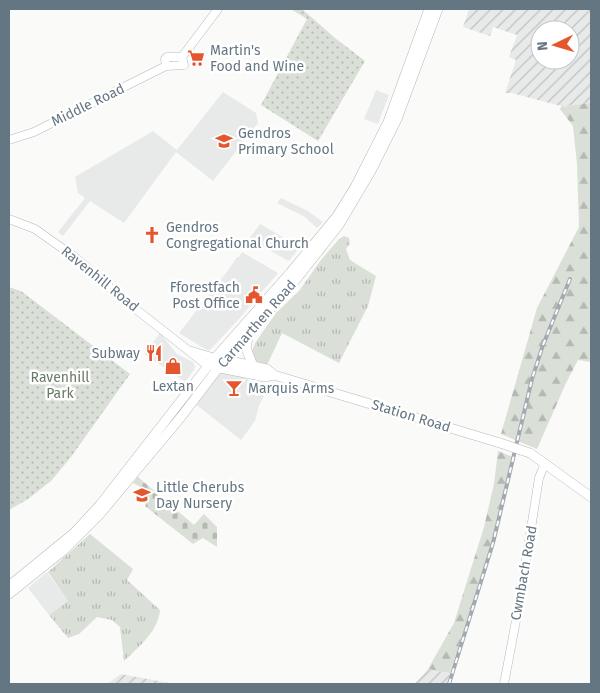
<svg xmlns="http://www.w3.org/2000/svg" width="600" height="693" font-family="'Fira Sans',sans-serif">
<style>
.built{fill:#e8e9e9}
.industrial{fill:url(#industrial-furrows);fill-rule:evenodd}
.grass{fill:url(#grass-tufts)}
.forest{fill:url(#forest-firs)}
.cemetery{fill:url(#cemetery-stones)}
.park{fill:url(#park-dots)}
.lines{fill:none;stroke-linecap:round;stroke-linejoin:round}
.secondary-casing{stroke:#b3babf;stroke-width:9}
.primary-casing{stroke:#b5babe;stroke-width:10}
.secondary{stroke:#fff;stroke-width:8}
.primary{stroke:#fff;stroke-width:9}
.rail-casing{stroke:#a2aab0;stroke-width:4}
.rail{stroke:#fff;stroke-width:2;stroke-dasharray:5.5;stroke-linecap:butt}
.primary-bridge-casing{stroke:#b5babe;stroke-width:10;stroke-linecap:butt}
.primary-bridge{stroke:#fff;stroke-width:9}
.labels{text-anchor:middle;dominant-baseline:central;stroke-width:5;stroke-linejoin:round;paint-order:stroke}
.poi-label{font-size:14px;fill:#657683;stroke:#fff;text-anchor:start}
.street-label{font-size:14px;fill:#657683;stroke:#fff}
.park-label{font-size:14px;fill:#687a64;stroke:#fff}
</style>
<defs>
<pattern id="industrial-furrows" width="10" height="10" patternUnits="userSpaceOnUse" patternTransform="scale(1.25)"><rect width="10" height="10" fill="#e8e9e9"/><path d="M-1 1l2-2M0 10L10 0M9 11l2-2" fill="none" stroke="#c0c1c2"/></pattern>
<pattern id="grass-tufts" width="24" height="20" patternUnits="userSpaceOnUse" patternTransform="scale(1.25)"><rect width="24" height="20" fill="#dadfd7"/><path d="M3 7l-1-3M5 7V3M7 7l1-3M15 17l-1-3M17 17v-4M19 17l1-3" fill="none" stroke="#b4b9b4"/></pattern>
<pattern id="forest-firs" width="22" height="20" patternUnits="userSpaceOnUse" patternTransform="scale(1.25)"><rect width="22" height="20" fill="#dadfd7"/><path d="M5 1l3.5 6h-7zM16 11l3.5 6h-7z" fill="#b4b9b4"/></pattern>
<pattern id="cemetery-stones" width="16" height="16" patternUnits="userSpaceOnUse" patternTransform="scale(1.25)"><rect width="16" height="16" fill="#dadfd7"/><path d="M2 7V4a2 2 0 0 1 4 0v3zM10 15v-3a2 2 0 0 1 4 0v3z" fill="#b4b9b4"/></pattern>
<pattern id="park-dots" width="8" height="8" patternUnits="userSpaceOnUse" patternTransform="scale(1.25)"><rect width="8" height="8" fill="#dadfd7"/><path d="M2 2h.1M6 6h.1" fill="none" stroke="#b4b9b4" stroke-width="1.8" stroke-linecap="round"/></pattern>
</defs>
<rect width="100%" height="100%" fill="#fafaf8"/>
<path class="built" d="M376,90l13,5 -11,29 -14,-5z
M223,92l33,21 2,10 -45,58 -37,-29 -52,71 -34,-22 -27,35 -5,-4 27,-34 -7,-5 -3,-16 78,-46 24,19z
M281,198l27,13 15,11 -6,6 -12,-11 -28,-14z
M260,224l40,23 -11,14 -40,-22z
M242,252l36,21 -18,21 -3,6h-2l-17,20 -28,30h-3l-28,-17 47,-60 11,-16h2z
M160,333l17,21 16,8 2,5 -1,3 -9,12 -40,-28z
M221,372l16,2 12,6 15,16 -5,9 -4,16 -14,19 -47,-37z
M47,572l21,29 -19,14 -21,-27z"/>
<path class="industrial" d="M469,9h122v94l-24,3 1,2 -56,-15h-7l11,-33 -7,-3 8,-22 -24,-8 -3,9 -27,-9zM540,30h30v30h-30z
M428,669l22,4 -2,11h-34z
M121,674l54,10h-68z"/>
<path class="grass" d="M344,236l5,2 1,5 -4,6 4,11 26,16 -8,30 -29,57 -57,-30 -14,30 -3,2 -9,-4 -4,-10 3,-8 21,-30 23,-22 22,-31 18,-21z
M90,534l43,35 -6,11 33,30c-2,21 -21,37 -36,51l-4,-34 -8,-7 -15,-3 -18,17 -11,4 -19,-23 19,-14 -20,-29z"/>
<path class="forest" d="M591,103v259l-13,-2 -12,23 -29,66 -36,-15 36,-126 42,-81 -2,-63 -4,-38 -13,-17 2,-3 5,2 -1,-2z
M498,451l15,6c-15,73 -39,145 -63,216l-22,-4 26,-46 30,-96 10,-43z"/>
<path class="cemetery" d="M138,477l56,48 10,-11 13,13v20l-14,-9 -10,6 -48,-38 5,-8 -6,-4 3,-4 -14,-7z"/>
<path class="park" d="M291,9h11l33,29 30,23 -47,80 -57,-36 46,-86z
M9,287l12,4 109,83 -59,83 -20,24 -23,18 -19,11z"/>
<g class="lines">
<g class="secondary-casing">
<path id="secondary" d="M182,57l36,-48
M166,66l18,-1 -2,-8
M166,66l-1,-7 2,-2h15
M9,140l25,-8 132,-66
M9,219l26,10 41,29 47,41 85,67
M192,351l23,7
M504,684l14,-74 21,-132 6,-15"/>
</g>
<g class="primary-casing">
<path id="primary" d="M249,333l-3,15 7,18
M222,359l45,10 7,6 226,68
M215,367l50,10 9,-2
M530,453l61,44
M9,586l65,-53 25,-27 109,-140 82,-93 47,-57 18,-29 33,-65 41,-113
M9,594l55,-44 36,-36 81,-97 38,-50 75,-85 45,-57 32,-54 26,-52 41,-110"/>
</g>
<use href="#secondary" class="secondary"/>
<use href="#primary" class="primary"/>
<g class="rail-casing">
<path id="rail" d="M449,684l44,-141 39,-164 11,-34 27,-66"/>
</g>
<use href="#rail" class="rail"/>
<g class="primary-bridge-casing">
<path id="primary-bridge" d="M500,443l30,10"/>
</g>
<use href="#primary-bridge" class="primary-bridge"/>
</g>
<defs>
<g id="supermarket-bare" transform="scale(1.35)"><path d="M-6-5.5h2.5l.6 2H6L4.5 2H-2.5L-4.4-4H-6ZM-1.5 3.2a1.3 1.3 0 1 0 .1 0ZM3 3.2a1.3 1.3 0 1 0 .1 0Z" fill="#e4572e" stroke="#fff" stroke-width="2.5" paint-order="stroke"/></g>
<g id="school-bare" transform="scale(1.35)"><path d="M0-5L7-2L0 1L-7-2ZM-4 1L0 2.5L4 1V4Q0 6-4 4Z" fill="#e4572e" stroke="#fff" stroke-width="2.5" paint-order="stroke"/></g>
<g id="church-bare" transform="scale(1.35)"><path d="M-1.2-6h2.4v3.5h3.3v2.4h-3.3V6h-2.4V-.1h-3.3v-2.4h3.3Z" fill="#e4572e" stroke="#fff" stroke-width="2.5" paint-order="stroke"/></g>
<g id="civic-bare" transform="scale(1.35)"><path d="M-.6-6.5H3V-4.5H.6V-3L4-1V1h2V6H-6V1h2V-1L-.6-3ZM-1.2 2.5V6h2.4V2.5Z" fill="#e4572e" stroke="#fff" stroke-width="2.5" paint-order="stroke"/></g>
<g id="restaurant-bare" transform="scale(1.35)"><path d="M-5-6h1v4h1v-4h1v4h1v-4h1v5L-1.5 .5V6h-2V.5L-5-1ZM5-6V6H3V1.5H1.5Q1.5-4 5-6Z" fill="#e4572e" stroke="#fff" stroke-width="2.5" paint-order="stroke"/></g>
<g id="shop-bare" transform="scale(1.35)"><path d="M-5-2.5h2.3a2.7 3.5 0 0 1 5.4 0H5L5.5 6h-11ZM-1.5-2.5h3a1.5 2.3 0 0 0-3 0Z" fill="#e4572e" stroke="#fff" stroke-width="2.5" paint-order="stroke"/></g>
<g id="bar-bare" transform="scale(1.35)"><path d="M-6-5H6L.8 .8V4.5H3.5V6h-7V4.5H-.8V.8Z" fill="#e4572e" stroke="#fff" stroke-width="2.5" paint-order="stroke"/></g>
</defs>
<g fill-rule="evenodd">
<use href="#supermarket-bare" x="196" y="58"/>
<use href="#school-bare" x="224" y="141"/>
<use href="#church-bare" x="152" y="235"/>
<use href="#civic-bare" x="254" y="295"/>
<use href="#restaurant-bare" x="154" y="353"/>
<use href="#shop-bare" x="173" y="366"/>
<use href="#bar-bare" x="234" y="388"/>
<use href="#school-bare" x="142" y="495"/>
</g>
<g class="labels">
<g class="poi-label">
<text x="210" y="50">Martin's<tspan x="210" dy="16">Food and Wine</tspan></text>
<text x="238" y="133">Gendros<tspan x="238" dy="16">Primary School</tspan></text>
<text x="166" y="227">Gendros<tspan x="166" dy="16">Congregational Church</tspan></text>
<text x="240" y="287" text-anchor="end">Fforestfach<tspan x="240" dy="16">Post Office</tspan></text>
<text x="140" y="353" text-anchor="end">Subway</text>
<text x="173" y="386" text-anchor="middle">Lextan</text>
<text x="248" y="388">Marquis Arms</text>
<text x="156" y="487">Little Cherubs<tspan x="156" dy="16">Day Nursery</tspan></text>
</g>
<g class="street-label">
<text transform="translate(88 105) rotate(-26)">Middle Road</text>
<text transform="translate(100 279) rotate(39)">Ravenhill Road</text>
<text transform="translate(257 324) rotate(-49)">Carmarthen Road</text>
<text transform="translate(411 416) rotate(17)">Station Road</text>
<text transform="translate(524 573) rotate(-80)">Cwmbach Road</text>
</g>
<g class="park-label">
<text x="60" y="377">Ravenhill<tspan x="60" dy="16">Park</tspan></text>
</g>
</g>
<rect width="600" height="693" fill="none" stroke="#657683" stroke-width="20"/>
<g transform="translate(555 45) rotate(265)"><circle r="24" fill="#ffffff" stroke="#c1c8cd"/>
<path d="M0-4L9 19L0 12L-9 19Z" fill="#e4572e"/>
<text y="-8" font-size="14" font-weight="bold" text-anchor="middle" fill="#657683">N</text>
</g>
</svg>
